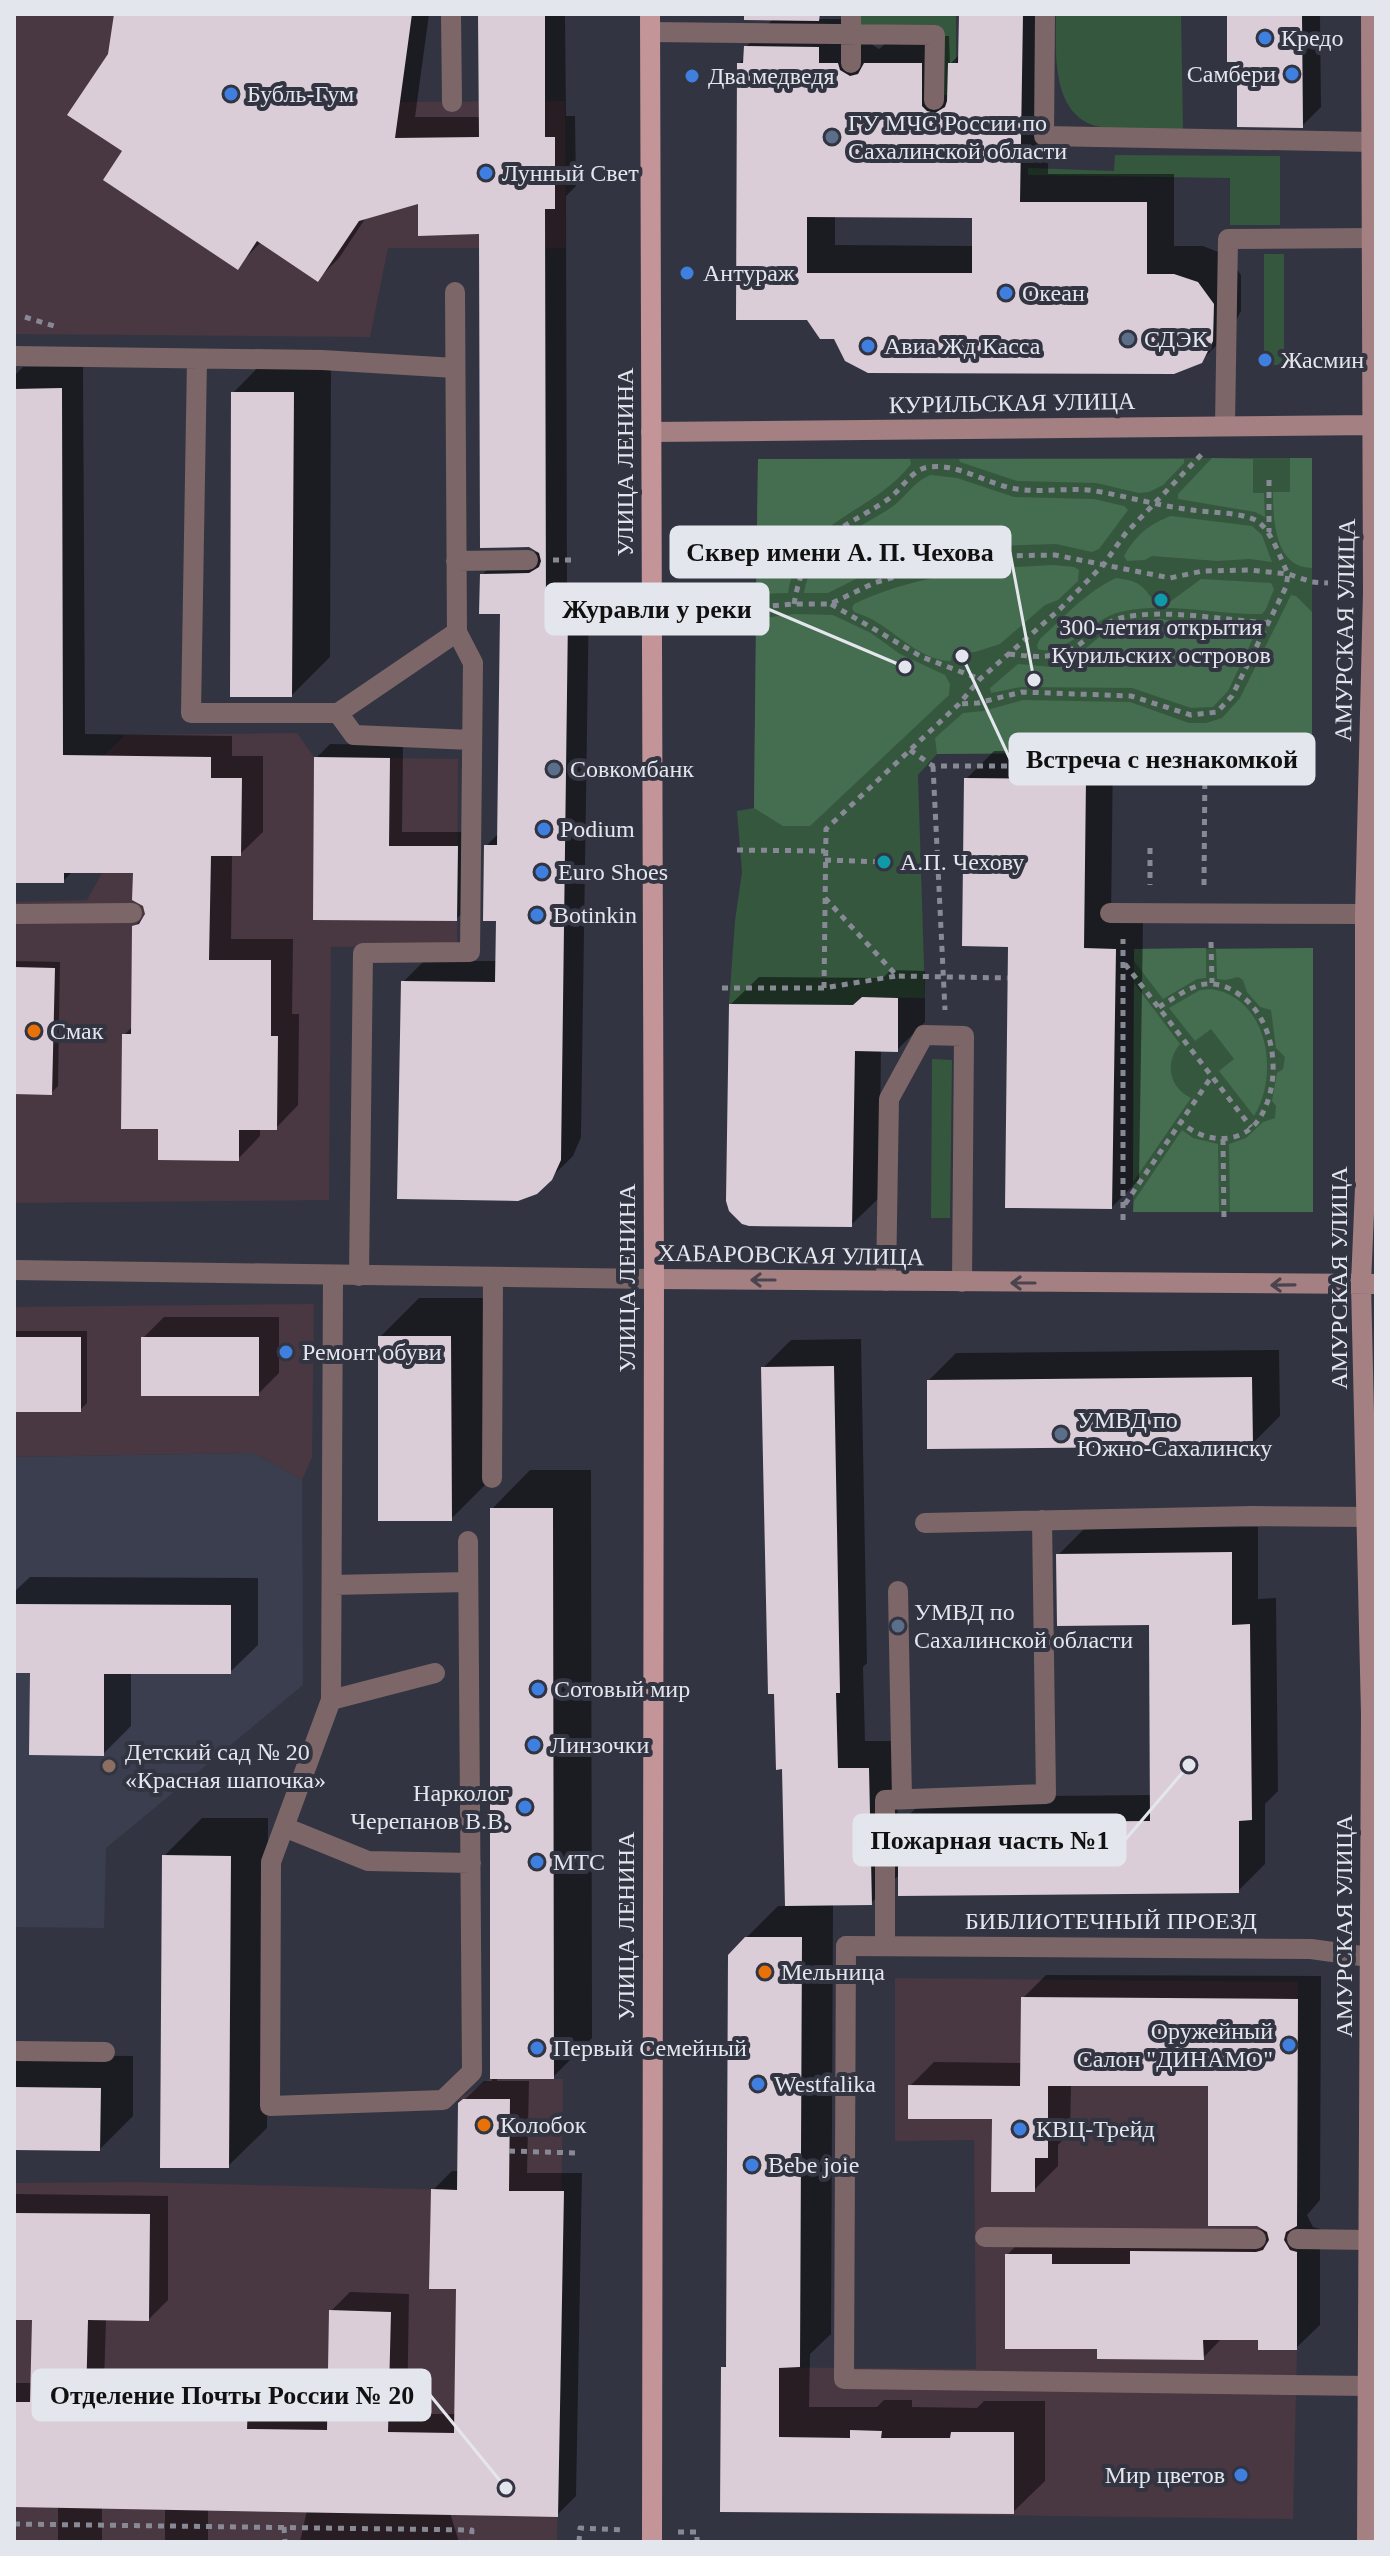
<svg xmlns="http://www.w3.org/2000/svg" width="1390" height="2556" font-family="Georgia,serif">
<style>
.commercial{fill:#493742}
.built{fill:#3a3e4f}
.green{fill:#35573e}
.forest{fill:#456d4f}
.shadow{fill:#0007;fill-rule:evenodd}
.building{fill:#dacdd7;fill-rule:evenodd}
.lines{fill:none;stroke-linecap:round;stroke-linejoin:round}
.path{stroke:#878a94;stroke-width:5;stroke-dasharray:6 6;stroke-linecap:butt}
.lane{stroke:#7d6668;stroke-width:20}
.street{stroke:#7d6668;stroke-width:20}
.secondary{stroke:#a48083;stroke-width:20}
.primary{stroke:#c39498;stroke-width:20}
.oneway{stroke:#49444e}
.shop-dot{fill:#3f7fe0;stroke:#323541;stroke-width:3}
.service-dot{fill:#5c6f8a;stroke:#323541;stroke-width:3}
.culture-dot{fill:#0f9aa8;stroke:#323541;stroke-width:3}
.food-dot{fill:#e8710a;stroke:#323541;stroke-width:3}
.education-dot{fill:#8d6e63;stroke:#323541;stroke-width:3}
.labels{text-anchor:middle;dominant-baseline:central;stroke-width:8;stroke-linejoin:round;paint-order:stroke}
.poi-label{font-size:24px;fill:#e4e6ee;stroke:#323541;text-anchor:start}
.street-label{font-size:24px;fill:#e4e6ee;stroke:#323541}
.leader{fill:none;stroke:#e4e6ee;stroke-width:3}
.callout-dot{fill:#e4e6ee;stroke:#323541;stroke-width:3}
.callout{fill:#e4e6ee;stroke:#e4e6ee;stroke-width:3}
.callout-label{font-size:26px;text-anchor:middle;font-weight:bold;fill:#111}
</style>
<rect width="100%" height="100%" fill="#323541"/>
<path class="commercial" d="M14,14h398l-12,88 165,-1 1,147h-178l-18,89 -356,-3z
M297,733l17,24 144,2 -1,186 -126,2 -2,253 -315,3v-301l73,-2 15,-27 1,-117 22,-21z
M314,1304l-2,153 -10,23 -48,-27 -240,4v-150z
M895,1978l403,4 -1,368 -4,169 -573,-7 1,-145 255,2 -2,-229 -79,1z
M490,2079h73l-6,463h-543v-359l122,-1 321,8 2,-91z"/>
<path class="built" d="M254,1453l48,27 1,205 -197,163 -2,80 -90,-1v-470z"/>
<path class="green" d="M859,14h97v81h-17v-69l-80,-1z
M1056,14h125l2,116c-27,-1 -57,2 -82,-3 -51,-9 -45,-76 -45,-113z
M1115,155l165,1v69h-50v-47l-202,-3v-7l86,3z
M1264,254h20v111h-12v-9l-8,-1z
M1312,458v285l-225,-3 -43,13 -107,1 -19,21 7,223 -63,-1 -9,8 -124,-1 6,-83 7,-49 -5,-61 17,-3 4,-349z
M1313,948v264h-180l1,-263z
M932,1059l20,1 -2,158h-19z"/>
<path class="forest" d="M1212,458l41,1v34h11l1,24 -10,-5 -77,-13v-5z
M1290,458h22v110c-37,0 -39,-48 -39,-76h17z
M758,459h152l1,5c-39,51 -111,55 -123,129l-32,1z
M959,459h225v4l-21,22 -14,7 -10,1 -43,-10 -79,-2 -57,-19z
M931,475l26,3 57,19 80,2 30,7 4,4 -29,39 -7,3 -36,-8 -61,2 -61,8 -64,18 -42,21h-24c7,-47 53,-63 88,-86 14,-10 23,-27 39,-32z
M1171,516l81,10 10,9 10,27 -22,-3 -33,2 -65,-5 -7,4 -18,1 -3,-5c12,-21 25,-32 47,-40z
M1054,565l20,2 5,3 -1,11 -20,19 -13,5 -45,39 -25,8 -23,2 -1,7c-27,0 -52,-25 -73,-38 -7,-5 -16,-8 -24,-11l-2,-4 2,-4c63,-30 131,-36 200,-39z
M1116,578c23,3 26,6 39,25l12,1 34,-25 70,4 3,6 -8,20 -4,5c-47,1 -96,-13 -142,-2 -26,5 -55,46 -82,37l-1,-4 3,-6c24,-22 46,-47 76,-61z
M1291,595l5,1 16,16v131l-225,-3 -43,13 -107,1 -2,-16 28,-25 20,-2 40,-11 107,2 59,21h17l16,-5 18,-20z
M795,614l38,1 38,18 29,21 45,21 5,9 -1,11 -139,131h-27l-29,-18 2,-189z
M1160,619l96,13 -28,59 -15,16 -22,1 -59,-20 -111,-1 -30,6 -1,-5 28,-24 35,3 26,-13 25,-21 17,-9z
M1206,948v30l-9,1 -34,20 -29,-38v-12z
M1313,948v264h-83l-1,-68 17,-6 17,-16 12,-4 1,-12 -4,-5 5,-28 6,-4 2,-12 -9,-9 -5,-38 -11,-3 -13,-15 -4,-12 -5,-3 -12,3 -9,-1 -1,-30z
M1134,983l46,61c-15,18 -12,43 11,54l-58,84z
M1211,989c57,8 69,85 43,127l-35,-45 15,-12 -23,-30 -16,12 -26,-33 31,-18z
M1182,1130l11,8 25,6 1,68h-86l1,-11z"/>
<path class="shadow" d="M116,14h313l-14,103h65v-103h85l1,102h9l1,70 -10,10 1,399h22l-8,542 -8,19 -37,36 -133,-210 21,-21h74v-42l-12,-73 13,-13 3,-221 -20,-37 21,-22 39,-1 -61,-320 -61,-31 -53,15 -28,42 -21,21 -56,-38 -25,26 -127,-212z
M746,14h77l-5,5h28l22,23 11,7 15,-13h55l1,28 11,-11v-39h89l-2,160h126v72h29l23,9 15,20v36l-11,21 -29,29 -380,-24 -82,-273 6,-7 1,-10 28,-29zM835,215l139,1v30l-139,-1z
M1229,14h91l1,93 -19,19 -63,-66z
M271,354l60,1 -1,302 -38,38 -59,-302z
M23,367h60l2,367 147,2v20h31v76l-23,22h-8l-1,85h62l-1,75h7l-1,91 -22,23h-16v8l-22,23 -114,-124 9,-9 1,-99 13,-13 -12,-43h-62l-10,10h-49v-505z
M330,744l73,1 -1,87h69v73l-15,14 -141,-1 1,-160z
M994,751l119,1 -2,169 32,1 -4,258 -27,27 -102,-262 -44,-166z
M14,961l46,1 -2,124 -7,7 -37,-1z
M891,970l34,1v51l-28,28 -16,-1 -2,149 -28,27 -120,-221 28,-27 124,1z
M419,1298h70l1,182 -39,39 -71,-182z
M164,1317h115v56l-21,21 -115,-56z
M14,1331h73v72l-7,7h-66z
M861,1339l6,324 -4,4 2,74h31l2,85 29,-29 225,-2 -1,-172 -93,-68 27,-27 173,-1v72l18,-1 2,193 -13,13v60l-27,27 -338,-17 -29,29 -38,1 -2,430 -21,20 -1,53h68l7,-7h28v7l65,1 7,-7h61v80l-32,31 -291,-2 1,-142 5,-5 18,-425 32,-32h9l-3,-139 -21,-399 28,-28z
M1279,1350l1,66 -28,28 -323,-64 27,-27z
M530,1470h61l1,568 -39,39h-56v4h32l-2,92h55l-6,323 -19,19 -107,-2 9,29h-159l7,-32 -99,-1v33h-43v-34l-63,-1v35h-44v-36l-44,-1v-122h19l1,-65h-20v-124l154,2v104l-19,19h-43l-2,64 162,3 -1,25 64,1 2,-101 19,-19 59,2 -2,120h49l2,-127 -25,-97 19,-19h7l1,-67 24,-23h8v-572z
M30,1577l228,1v67l-28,27h-99v54l-28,28 -71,-83h-18v-79z
M202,1818h66l-1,310 -39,38 -64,-310z
M1046,1975l275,1 -1,224 -13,15 6,12 7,2v96l-24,23 -36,-10h-38l-19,20 -104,-11 -92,-92 24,-24 235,-2 -56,-145h-139l-1,48 -12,13v21l-24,24 -40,-73 -84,-31 24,-24 89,1v-65z
M14,2055l119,1v60l-33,33 -86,-1z"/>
<path class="building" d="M114,14h298l-17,124 84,-1 -1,-123h67v123h10v72h-10l1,406 22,1 -7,544 -9,20 -15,14 -19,7 -121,-2 4,-218 94,1 1,-61h-13l1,-76h13l3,-231h-21l1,-40 49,-1 10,-6 2,-6 -2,-8 -10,-6 -49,1 -1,-314 -61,2v-32l-59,17 -41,61 -61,-41 -19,29 -135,-90 19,-29 -55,-36 41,-61z
M744,14h76l-1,7 -75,-1z
M959,14h64l-3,188h127v72h27l24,8 16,22 -1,37 -11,22 -28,11 -306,-1 -23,-12 -11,-22h-14l-13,-19h-71l1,-257h6l1,-17 75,1v16h19l2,7 10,6 8,-2 6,-11h58v43l5,5 8,2 10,-6 2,-6 1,-38h10zM807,217l165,1v55h-165z
M1227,14h75l1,114 -66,-1v-65h-10z
M62,388l1,367 148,2v21h31l-1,78h-30l-2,104h62v76h7l-1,94h-38v31l-81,-1v-31h-37l1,-95h9l1,-108 7,-2 6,-10 -2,-8 -11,-6 1,-27h-69v10h-50v-494z
M231,392h63l-2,305h-62z
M314,757l76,1 -1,88h69l-1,75 -144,-1z
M964,778l122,1 -2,169 32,1 -4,260 -107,-1 3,-261 -46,-1z
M14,967l41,1 -3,127 -38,-1z
M862,997l36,1v54l-43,-1 -3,176 -103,-1 -7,-2 -13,-13 -3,-10 3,-197 124,1z
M378,1336h73l1,185h-74z
M14,1337h67v75h-67z
M141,1337h118v59h-118z
M834,1366l6,327h-4l2,75h31l3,137 -87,1 -3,-137 -6,1 -2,-76h-6l-7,-327z
M1252,1377l1,69 -326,3v-69z
M490,1508h63l1,571h-64z
M1232,1552v73l18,-1 2,196 -13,1v72l-341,3v-73l252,-2 -1,-196 -92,1 -1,-72z
M14,1604l217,1v69h-127v82l-75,-1 1,-82h-16z
M162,1855l69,1 -2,312h-69z
M745,1937h57l-2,430 -21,1v69l71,1v-8l32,1 -1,7h69l1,-6h63v82l-294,-2 1,-145h5l2,-412z
M1021,1997l277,2 -1,227 -11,6 -2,8 6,10 7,2v98h-39v-10h-55l1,20 -107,-1v-10h-92v-95h47v10h78v-13l126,1 7,-2 6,-10 -2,-8 -10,-6h-49v-140h-160v72h-13v34h-44l1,-73h-84v-34l112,1z
M14,2087l87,1 -1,63 -86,-1z
M463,2099h47l-1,92h55l-6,326 -544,-10v-105h16l2,-82h-18v-107l136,1 -1,107 -61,-1 -2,81 162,4 -1,24 80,1 2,-120 62,2 -3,120 66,1 2,-144h-27l2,-100 26,1 1,-87z"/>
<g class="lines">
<path class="path" d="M25,317l29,9
M1269,480v52
M553,560h24
M794,604c12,-69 42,-70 93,-104 14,-9 24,-31 42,-33 30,-4 59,18 88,22 26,4 54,-2 79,2 33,6 64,15 96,19 19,3 43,2 61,9 17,6 27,39 35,55l-2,13 -54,109 -15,16 -26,3 -60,-19 -109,-4 -44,11 -19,1
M831,604l91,53 58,22
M737,609l57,-5h36l44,-21 62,-18 60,-9 59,-1 115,23 33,-7 46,-1 39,4 24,8 16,1
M1009,654c25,3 49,6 71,-10 13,-10 25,-22 41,-26 40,-10 105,2 147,5
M910,750l23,16h110l46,-10 217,4
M1262,759v14
M933,766l12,244
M1111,770v-13
M1150,848v37
M737,850l88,1
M825,860l59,2
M1204,885l1,-126
M825,898l72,78 111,2
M1211,942l1,41
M1125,964l126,163
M722,988h102l72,-12
M824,988l2,-159 133,-125 21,-25 80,-70 44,-45 21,-30 77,-80
M1159,1007c12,-7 24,-16 38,-21 14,-5 28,-1 40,7 38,23 46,85 24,123 -17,30 -57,28 -80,6
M1223,1139l1,82
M1125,1204l87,-128
M1123,1220v-281
M509,2151l68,2
M14,2524l458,6 -1,12
M284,2527l1,15
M678,2532h19v10
M579,2542l1,-14 45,2"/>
<path class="lane" d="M451,14l1,88
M1045,14l-1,122 329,6
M650,32l285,3 -1,65
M851,63v-49
M14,356l308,4 133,8
M197,359l-6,354h147l119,-81
M1225,425l3,-186 146,-1
M456,561l72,-1
M338,713l16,22 118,5
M1110,913l255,1
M14,914l118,-1
M333,1276l-2,424 -60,162 -1,244 173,-6 29,-28 -4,-531
M359,1276l4,-323 107,-1 3,-289 -16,-31 -2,-340
M886,1281l3,-182 35,-64 40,1 -2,246
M492,1478l1,-200
M925,1523l328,-7 114,1
M332,1585l136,-3
M898,1591l4,208
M331,1700l104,-27
M284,1827l84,34 103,2
M846,1946l-2,433 524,7
M885,1946v-146l161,-6 -4,-274
M14,2051l91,1
M985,2237l271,2
M1297,2239l72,1"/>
<path class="street" d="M14,1270l640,9
M846,1946l465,3 65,9"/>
<path class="secondary" d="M651,432l722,-7
M654,1279l722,5
M1367,2542l4,-828 -10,-430 4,-96v-274l8,-321 -2,-579"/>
<path class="primary" d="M650,14l4,1265 -2,1263"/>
</g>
<defs><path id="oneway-shaft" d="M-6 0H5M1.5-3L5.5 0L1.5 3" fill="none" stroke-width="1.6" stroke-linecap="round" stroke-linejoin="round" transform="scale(2)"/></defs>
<g class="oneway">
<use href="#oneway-shaft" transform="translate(763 1280) rotate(-180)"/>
<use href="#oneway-shaft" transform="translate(1023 1283) rotate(-180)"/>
<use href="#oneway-shaft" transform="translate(1283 1285) rotate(179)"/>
</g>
<g class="shop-dot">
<circle cx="1265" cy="38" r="8"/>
<circle cx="1292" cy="74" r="8"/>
<circle cx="692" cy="76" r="8"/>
<circle cx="231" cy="94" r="8"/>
<circle cx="486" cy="173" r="8"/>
<circle cx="687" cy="273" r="8"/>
<circle cx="1006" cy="293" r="8"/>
<circle cx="868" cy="346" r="8"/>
<circle cx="1265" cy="360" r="8"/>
<circle cx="544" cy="829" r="8"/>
<circle cx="542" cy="872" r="8"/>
<circle cx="537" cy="915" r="8"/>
<circle cx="286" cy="1352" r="8"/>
<circle cx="538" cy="1689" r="8"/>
<circle cx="534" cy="1745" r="8"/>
<circle cx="525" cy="1807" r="8"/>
<circle cx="537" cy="1862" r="8"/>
<circle cx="1289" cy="2045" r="8"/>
<circle cx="537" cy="2048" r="8"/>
<circle cx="758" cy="2084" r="8"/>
<circle cx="1020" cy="2129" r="8"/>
<circle cx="752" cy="2165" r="8"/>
<circle cx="1241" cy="2475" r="8"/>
</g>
<g class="service-dot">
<circle cx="832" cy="137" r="8"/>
<circle cx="1128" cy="339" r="8"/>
<circle cx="554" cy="769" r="8"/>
<circle cx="1061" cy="1434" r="8"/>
<circle cx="898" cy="1626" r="8"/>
</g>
<g class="culture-dot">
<circle cx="1161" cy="600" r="8"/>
<circle cx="884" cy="862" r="8"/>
</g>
<g class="food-dot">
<circle cx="34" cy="1031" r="8"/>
<circle cx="765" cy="1972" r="8"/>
<circle cx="484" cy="2125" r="8"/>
</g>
<circle class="education-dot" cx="109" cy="1766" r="8"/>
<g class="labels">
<g class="poi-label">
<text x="1281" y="38">Кредо</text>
<text x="1276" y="74" text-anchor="end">Самбери</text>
<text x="708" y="76">Два медведя</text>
<text x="247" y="94">Бубль-Гум</text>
<text x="848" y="123">ГУ МЧС России по<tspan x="848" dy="28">Сахалинской области</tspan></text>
<text x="502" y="173">Лунный Свет</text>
<text x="703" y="273">Антураж</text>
<text x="1022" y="293">Океан</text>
<text x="1144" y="339">СДЭК</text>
<text x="884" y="346">Авиа Жд Касса</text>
<text x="1281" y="360">Жасмин</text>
<text x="1161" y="627" text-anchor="middle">300-летия открытия<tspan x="1161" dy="28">Курильских островов</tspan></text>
<text x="570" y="769">Совкомбанк</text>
<text x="560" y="829">Podium</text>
<text x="900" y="862">А.П. Чехову</text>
<text x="558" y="872">Euro Shoes</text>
<text x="553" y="915">Botinkin</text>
<text x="50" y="1031">Смак</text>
<text x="302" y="1352">Ремонт обуви</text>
<text x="1077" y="1420">УМВД по<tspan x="1077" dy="28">Южно-Сахалинску</tspan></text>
<text x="914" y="1612">УМВД по<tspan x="914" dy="28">Сахалинской области</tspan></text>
<text x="554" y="1689">Сотовый мир</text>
<text x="550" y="1745">Линзочки</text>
<text x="125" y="1752">Детский сад № 20<tspan x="125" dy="28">«Красная шапочка»</tspan></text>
<text x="509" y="1793" text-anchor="end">Нарколог<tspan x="509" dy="28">Черепанов В.В.</tspan></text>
<text x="553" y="1862">МТС</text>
<text x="781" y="1972">Мельница</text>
<text x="1273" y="2031" text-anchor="end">Оружейный<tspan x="1273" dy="28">Салон "ДИНАМО"</tspan></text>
<text x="553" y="2048">Первый Семейный</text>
<text x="774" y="2084">Westfalika</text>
<text x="500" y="2125">Колобок</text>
<text x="1036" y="2129">КВЦ-Трейд</text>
<text x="768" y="2165">Bebe joie</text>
<text x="1225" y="2475" text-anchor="end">Мир цветов</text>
</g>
<g class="street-label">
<text transform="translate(1012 403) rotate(-1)">КУРИЛЬСКАЯ УЛИЦА</text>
<text transform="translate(625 462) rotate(-90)">УЛИЦА ЛЕНИНА</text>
<text transform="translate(1345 630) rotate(-89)">АМУРСКАЯ УЛИЦА</text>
<text transform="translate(791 1255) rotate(1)">ХАБАРОВСКАЯ УЛИЦА</text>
<text transform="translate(627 1278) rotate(-90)">УЛИЦА ЛЕНИНА</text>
<text transform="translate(1339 1278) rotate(-90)">АМУРСКАЯ УЛИЦА</text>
<text x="1111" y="1921">БИБЛИОТЕЧНЫЙ ПРОЕЗД</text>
<text transform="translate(626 1926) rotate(-90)">УЛИЦА ЛЕНИНА</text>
<text transform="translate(1344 1926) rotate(-90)">АМУРСКАЯ УЛИЦА</text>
</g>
</g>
<path class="leader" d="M1034 680L1010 552M905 667L768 609M962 656L1010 759M1189 1765L1125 1840M506 2488L430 2395"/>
<g class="callout-dot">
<circle cx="1034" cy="680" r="8"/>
<circle cx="905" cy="667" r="8"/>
<circle cx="962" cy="656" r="8"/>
<circle cx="1189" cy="1765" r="8"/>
<circle cx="506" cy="2488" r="8"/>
</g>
<g class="callout">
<rect x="671" y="527" width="339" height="50" rx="8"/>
<rect x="546" y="584" width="222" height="50" rx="8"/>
<rect x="1010" y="734" width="304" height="50" rx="8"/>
<rect x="854" y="1815" width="271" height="50" rx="8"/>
<rect x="33" y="2370" width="397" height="50" rx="8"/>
</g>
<g class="callout-label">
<text x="840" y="561">Сквер имени А. П. Чехова</text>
<text x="657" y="618">Журавли у реки</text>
<text x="1162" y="768">Встреча с незнакомкой</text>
<text x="990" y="1849">Пожарная часть №1</text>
<text x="232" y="2404">Отделение Почты России № 20</text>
</g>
<rect width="1390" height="2556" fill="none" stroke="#e4e6ee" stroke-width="32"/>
</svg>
